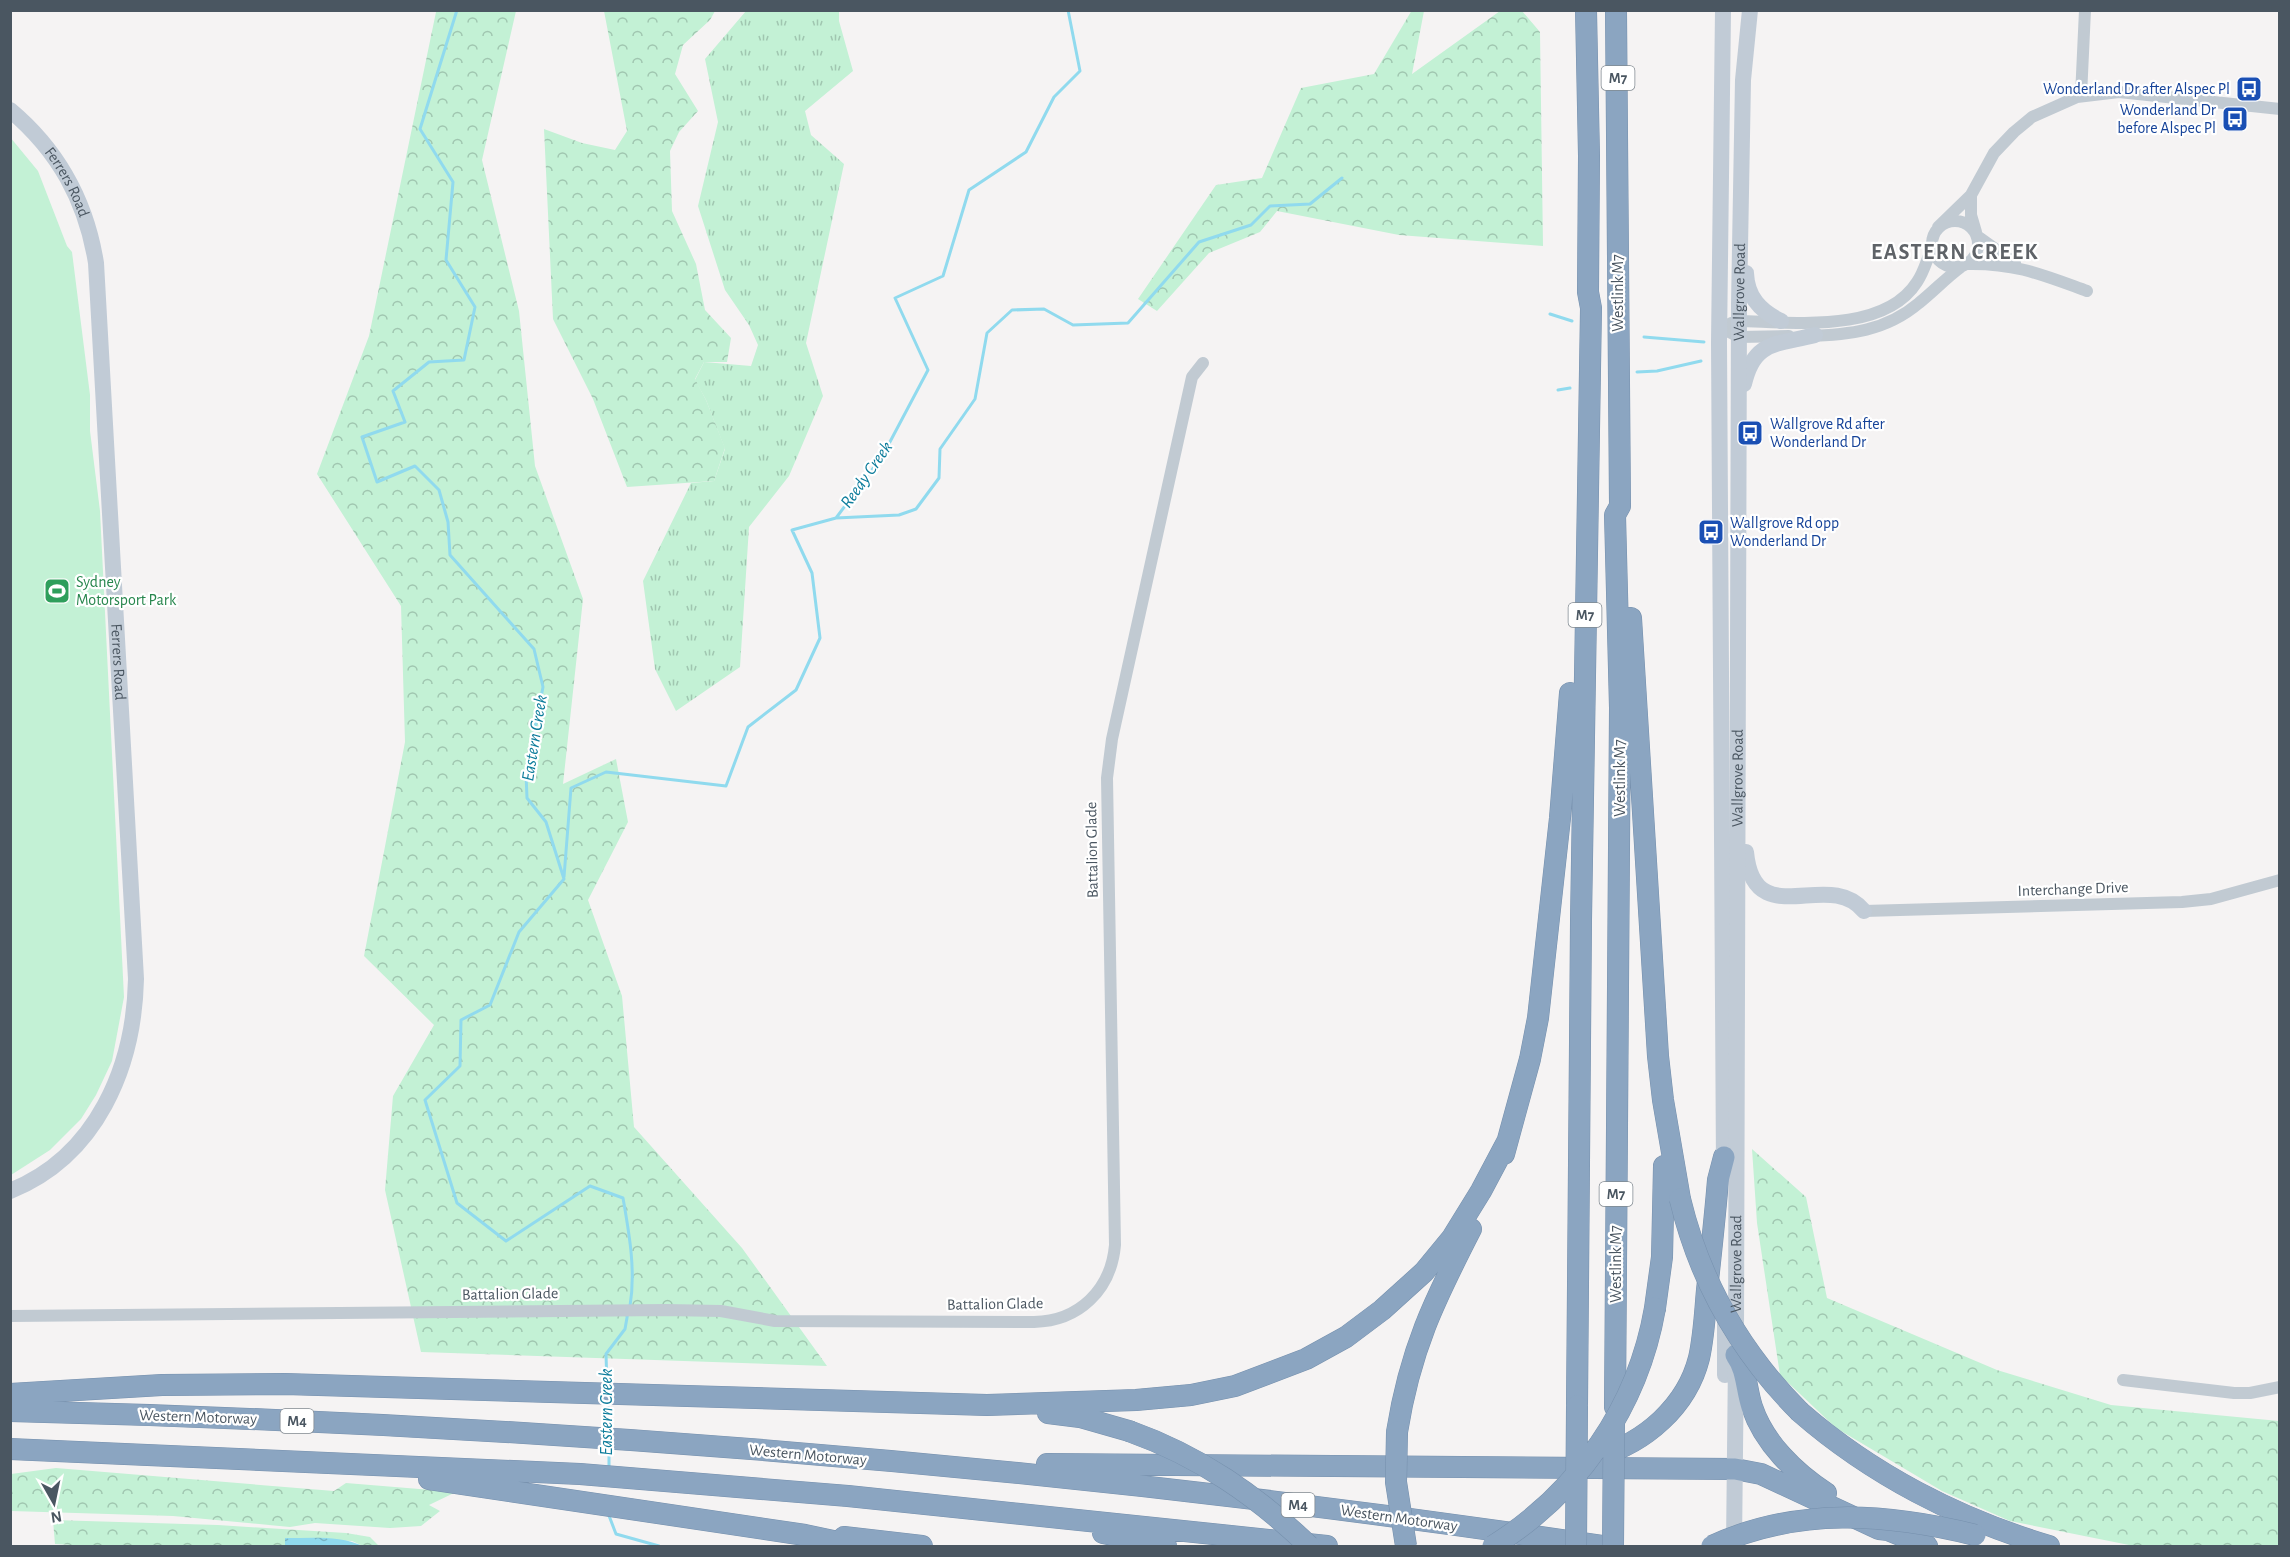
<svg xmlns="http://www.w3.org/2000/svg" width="2290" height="1557" font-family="'Alegreya Sans',sans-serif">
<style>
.grass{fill:url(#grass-tufts)}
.forest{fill:url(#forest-crowns)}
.park{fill:#c3f1d5}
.water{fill:url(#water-ripples)}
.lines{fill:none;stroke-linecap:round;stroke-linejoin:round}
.stream{stroke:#90daee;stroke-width:3}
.highway-casing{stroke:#7690ad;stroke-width:22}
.street{stroke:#c1cad2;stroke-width:12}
.secondary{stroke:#c1cbd6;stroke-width:16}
.highway{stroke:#8ba5c1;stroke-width:21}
.highway-bridge-casing{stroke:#7690ad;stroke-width:22;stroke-linecap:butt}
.highway-bridge{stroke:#8ba5c1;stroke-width:21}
.labels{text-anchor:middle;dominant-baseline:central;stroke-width:4.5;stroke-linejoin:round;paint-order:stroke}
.shield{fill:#fff;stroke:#808990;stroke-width:1.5}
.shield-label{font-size:15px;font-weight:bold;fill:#4a5661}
.transit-label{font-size:16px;fill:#164399;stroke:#fff;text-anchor:end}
.street-label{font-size:16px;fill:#4a5661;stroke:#fff}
.leisure-label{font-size:16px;fill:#27864d;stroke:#fff;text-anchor:start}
.water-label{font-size:18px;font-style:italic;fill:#0c7c9b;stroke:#fff}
.district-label{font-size:22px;font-weight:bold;letter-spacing:1.5px;fill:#5f6368;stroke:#fff}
</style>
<defs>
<pattern id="grass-tufts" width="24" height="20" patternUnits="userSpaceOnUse" patternTransform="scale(1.5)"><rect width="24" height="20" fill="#c3f1d5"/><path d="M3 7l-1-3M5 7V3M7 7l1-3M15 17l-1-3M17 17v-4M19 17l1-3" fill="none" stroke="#a0c6b0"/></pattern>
<pattern id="forest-crowns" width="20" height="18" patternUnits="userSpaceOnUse" patternTransform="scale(1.5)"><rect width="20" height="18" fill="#c3f1d5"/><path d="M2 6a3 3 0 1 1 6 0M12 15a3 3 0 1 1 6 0" fill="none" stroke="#a0c6b0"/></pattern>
<pattern id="water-ripples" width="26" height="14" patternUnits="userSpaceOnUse" patternTransform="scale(1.5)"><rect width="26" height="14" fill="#90daee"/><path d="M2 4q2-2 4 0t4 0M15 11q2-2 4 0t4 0" fill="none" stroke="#78b4c4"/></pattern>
</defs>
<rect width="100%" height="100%" fill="#f5f3f3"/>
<path class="grass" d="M746,11h93v10l14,50 -48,40 6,24 33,29 -38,179 17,53 -34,80 -40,51 -9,140 -64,44 -21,-42 -12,-88 48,-98 23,-2 11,-32 -19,-49 -11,-20 9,-18 47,4 7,-21 -9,-20 -24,-35 -27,-84 20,-84 -13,-63z"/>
<path class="forest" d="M1412,10l12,1 -12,63 88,-63h22l18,21 3,214 -144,-11 -122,-24 -17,21 -51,21 -52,58 -19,-12 78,-114 46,-7 39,-90 73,-14z
M604,11h111l-5,9 -27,25 -8,29 23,37 -19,21 -9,19 2,60 24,53 9,46 26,28 -4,24h-23l-9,17 11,21 19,48 -11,33 -87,6 -34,-88 -40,-80 -9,-190 38,14 33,7 12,-19z
M436,12l80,-1 -34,149 37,151 16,155 48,133 -20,185 53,-25 12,63 -40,78 34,96 12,131 108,121 85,118 -406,-14 -36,-162 8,-94 41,-71 -70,-69 41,-214 -4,-136 -84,-132 52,-138z
M1752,1149l54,48 21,101 170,72 114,35 168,16v125h-145l-124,-25 -68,-30 -106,-63 -56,-53 -23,-152z
M56,1468l278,23 12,-8 110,9 -27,13 11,6 -19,15 -31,2 -75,-5 -25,4 -117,-11 -162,-5v-37z
M53,1520l165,5 128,8 24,4 9,9h-16l-11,-5 -67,-3v8h-198l-32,-2z"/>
<path class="park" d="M10,137l28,34 29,75 5,6 18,143v36l10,80 24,486 -12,64 -16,34 -15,24 -31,31 -39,25z"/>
<path class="water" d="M285,1538c27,0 54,-3 78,8h-78z"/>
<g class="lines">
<path class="stream" d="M457,10l-37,119 33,53 -7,78 29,47 -11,53 -35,2 -36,29 12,31 -43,15 15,45 38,-16 24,24 9,32 2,33 84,94 9,38 -17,87 1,24 19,24 18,57 -45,53 -29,73 -29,15 -1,46 -35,34 32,103 49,38 84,-55 33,12c6,35 13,72 7,108
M1550,314l22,7
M1644,337l60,5
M1637,372l20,-1 44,-10
M1558,390l12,-2
M836,518l63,-3 17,-6 23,-31 1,-29 35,-50 12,-66 25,-23 32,-1 29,16 55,-2 71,-81 52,-17 19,-19 40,-2 32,-26
M564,877l7,-89 35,-16 120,14 22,-59 48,-37 24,-52 -8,-65 -20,-43 44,-12 47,-63 45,-85 -33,-72 48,-22 26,-86 57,-38 28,-55 26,-26 -12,-61
M607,1386l-1,-32 19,-25 3,-17
M608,1402v29
M609,1447v20
M608,1513l8,21 43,12"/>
<g class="highway-casing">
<path id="highway" d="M1631,618l27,438 5,44 17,99
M1504,1154l26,-95 8,-41 22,-200 10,-125
M1655,1308l7,-51 2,-91
M1736,1355c11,15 10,34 16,52 12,36 43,66 74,86
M10,1394l152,-9 123,-1 702,21 149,-5 55,-5 44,-9 71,-27 40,-22 36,-27 42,-38 28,-34 29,-47 26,-49
M1577,1406l4,-485 10,-613 -3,-16 1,-136 -3,-146
M1615,1407l5,-699 -5,-193 5,-9 -4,-496
M10,1411c533,13 1066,56 1592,135
M1800,1412c71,62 158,107 249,134
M1048,1413l32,4 49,14
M1397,1432c13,-82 37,-131 74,-203
M10,1449l570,25 268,22 479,50
M1598,1456c47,-13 89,-50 101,-98 5,-22 6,-46 8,-68 4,-37 8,-73 11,-110l6,-23
M1047,1464l688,5 26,5 118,55 9,1 39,16
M429,1479l376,56 52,11
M1103,1533l63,13
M844,1537l78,9"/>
</g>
<path class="street" d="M2081,96l4,-86
M1971,195v20l5,17
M1932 244a23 23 0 1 1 46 0a23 23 0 1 1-46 0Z
M1938,227l33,-32 23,-42 20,-21 18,-15 45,-20 42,-5 161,17
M1977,236l38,27
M1967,264c49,-1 76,11 120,27
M1731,323l8,-2c53,1 145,13 178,-39 7,-10 10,-23 15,-34
M1719,327l20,10 50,-1
M1807,336c42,-1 79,-5 112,-33 15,-12 27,-25 42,-36
M1864,911l318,-9 29,-3 69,-19
M10,1316l656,-6 55,1 54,10 259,1c45,-1 77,-32 81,-77l-8,-467 5,-39 80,-362 11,-14
M2123,1380l111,13h16l30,-6"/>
<g class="secondary">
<path d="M1723,10l-4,333 5,825"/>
<path id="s1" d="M10,110c49,41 76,91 86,153l40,716c-2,88 -39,177 -126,212"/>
<path d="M1746,273c1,24 14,38 35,48"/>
<path d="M1744,384c10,-44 33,-39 71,-49"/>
<path d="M1746,852c8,83 83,15 118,59"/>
<path id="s2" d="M1736,1333l3,-1029 4,-224 7,-70"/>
<path d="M1725,1375v-59"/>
<path d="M1734,1546l2,-188"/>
</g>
<use href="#highway" class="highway"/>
<g class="highway-bridge-casing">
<path id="highway-bridge" d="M1680,1199c20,83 60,153 120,213
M1129,1431c70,25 127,64 180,115
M1397,1432l-1,50 10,64
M1493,1546c85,-53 145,-139 162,-238
M1576,1546l1,-140
M1613,1546l1,-124
M1712,1546c85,-39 174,-33 263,-11"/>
</g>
<use href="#highway-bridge" class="highway-bridge"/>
</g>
<defs>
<g id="bus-square" transform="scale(1.35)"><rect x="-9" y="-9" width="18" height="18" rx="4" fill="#1a4fb4" stroke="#fff"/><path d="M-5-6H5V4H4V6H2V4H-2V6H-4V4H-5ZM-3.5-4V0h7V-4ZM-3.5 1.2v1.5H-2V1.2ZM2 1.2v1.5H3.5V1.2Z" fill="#fff"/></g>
<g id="stadium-square" transform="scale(1.35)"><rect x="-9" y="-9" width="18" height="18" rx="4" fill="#2e9e5b" stroke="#fff"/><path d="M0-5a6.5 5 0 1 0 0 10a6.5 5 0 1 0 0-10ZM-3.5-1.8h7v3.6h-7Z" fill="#fff"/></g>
</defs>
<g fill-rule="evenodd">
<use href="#bus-square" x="2249" y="89"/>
<use href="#bus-square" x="2235" y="119"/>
<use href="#bus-square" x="1750" y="433"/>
<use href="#bus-square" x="1711" y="532"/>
<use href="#stadium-square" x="57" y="591"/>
</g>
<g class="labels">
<g class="shield">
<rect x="1601.5" y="66" width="33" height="24" rx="4.5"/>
<rect x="1568.5" y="603" width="33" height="24" rx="4.5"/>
<rect x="1599.5" y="1182" width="33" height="24" rx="4.5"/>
<rect x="280.5" y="1409" width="33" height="24" rx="4.5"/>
<rect x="1281.5" y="1493" width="33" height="24" rx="4.5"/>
</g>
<g class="shield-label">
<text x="1618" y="78">M7</text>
<text x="1585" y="615">M7</text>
<text x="1616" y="1194">M7</text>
<text x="297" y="1421">M4</text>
<text x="1298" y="1505">M4</text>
</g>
<g class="transit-label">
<text x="2230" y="89">Wonderland Dr after Alspec Pl</text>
<text x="2216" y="110">Wonderland Dr<tspan x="2216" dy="18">before Alspec Pl</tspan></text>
<text x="1770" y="424" text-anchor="start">Wallgrove Rd after<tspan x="1770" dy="18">Wonderland Dr</tspan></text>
<text x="1730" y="523" text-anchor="start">Wallgrove Rd opp<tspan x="1730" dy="18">Wonderland Dr</tspan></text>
</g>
<g class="street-label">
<text stroke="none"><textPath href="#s1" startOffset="93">Ferrers Road</textPath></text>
<text stroke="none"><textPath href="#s2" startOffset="1041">Wallgrove Road</textPath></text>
<text transform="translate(1618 293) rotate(-90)">Westlink M7</text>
<text stroke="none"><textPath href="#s1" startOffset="579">Ferrers Road</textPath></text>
<text transform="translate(1620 778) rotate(-90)">Westlink M7</text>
<text stroke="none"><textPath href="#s2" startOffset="555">Wallgrove Road</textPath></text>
<text transform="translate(1092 850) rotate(-91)">Battalion Glade</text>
<text transform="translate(2073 889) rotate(-2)">Interchange Drive</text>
<text transform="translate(1616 1264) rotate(-90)">Westlink M7</text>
<text stroke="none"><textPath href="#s2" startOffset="69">Wallgrove Road</textPath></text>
<text transform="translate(510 1294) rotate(-1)">Battalion Glade</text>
<text transform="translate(995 1304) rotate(-1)">Battalion Glade</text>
<text transform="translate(198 1417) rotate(2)">Western Motorway</text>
<text transform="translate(808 1455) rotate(5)">Western Motorway</text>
<text transform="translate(1399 1518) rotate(8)">Western Motorway</text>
</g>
<g class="leisure-label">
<text x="76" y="582">Sydney<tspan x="76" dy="18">Motorsport Park</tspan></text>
</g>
<g class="water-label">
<text transform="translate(867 475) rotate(-55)">Reedy Creek</text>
<text transform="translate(535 738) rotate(-81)">Eastern Creek</text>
<text transform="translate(607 1412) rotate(-90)">Eastern Creek</text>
</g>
<g class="district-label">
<text x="1955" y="252">EASTERN CREEK</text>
</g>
</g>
<rect width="2290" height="1557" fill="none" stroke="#4a5661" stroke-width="24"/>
<g transform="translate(54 1503) rotate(171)" stroke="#ffffff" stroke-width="4.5" paint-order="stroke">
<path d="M0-4.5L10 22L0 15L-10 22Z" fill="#4a5661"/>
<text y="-9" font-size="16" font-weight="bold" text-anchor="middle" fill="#4a5661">N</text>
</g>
</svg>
